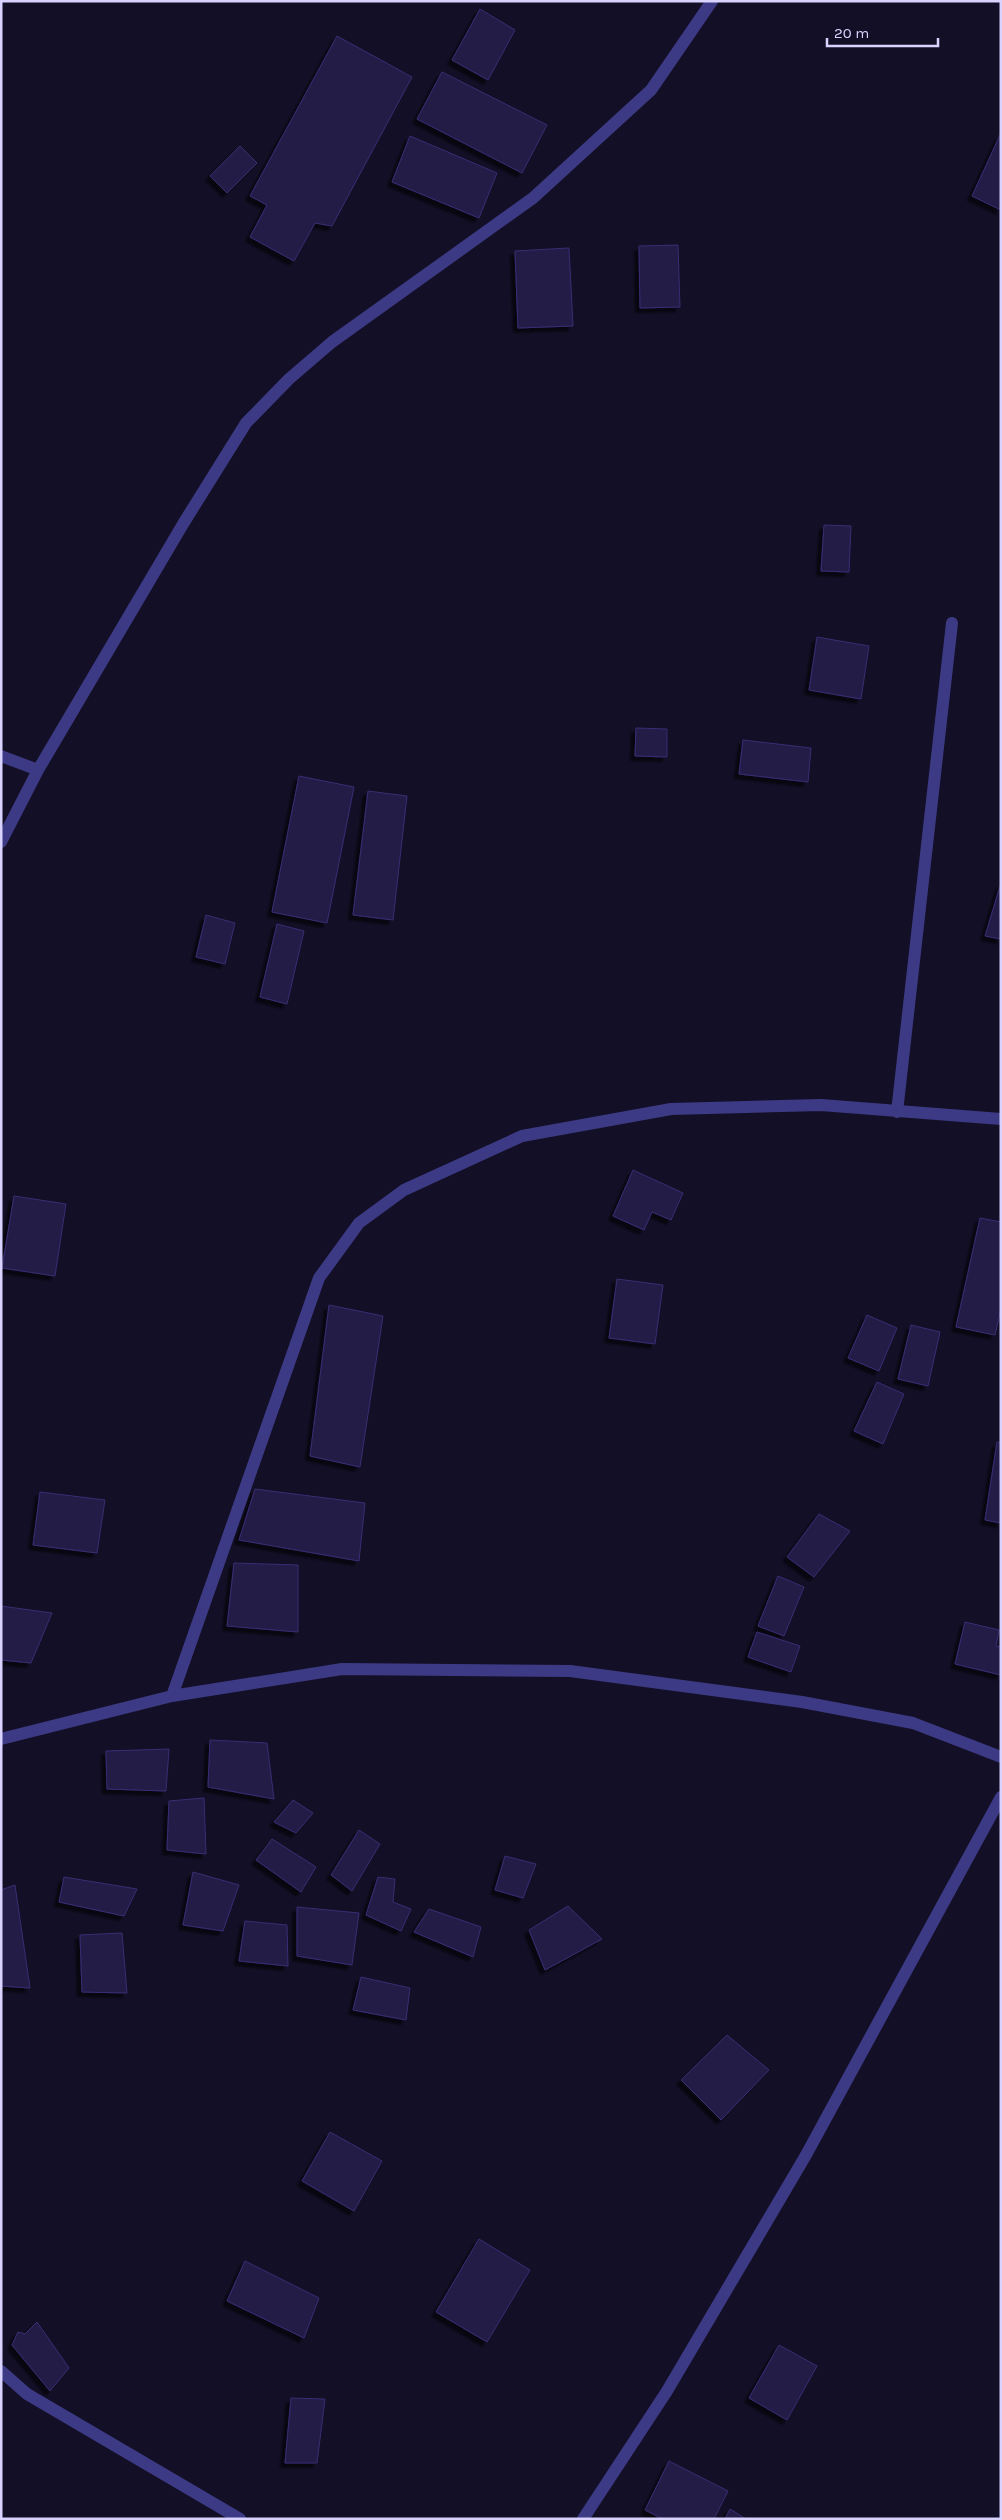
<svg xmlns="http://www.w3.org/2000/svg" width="1002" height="2520" font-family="Karla,sans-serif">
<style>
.building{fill:#241b47;stroke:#3b2d73;filter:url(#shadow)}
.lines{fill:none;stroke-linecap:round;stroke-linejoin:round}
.minor{stroke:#3d3a85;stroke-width:12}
</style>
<defs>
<filter id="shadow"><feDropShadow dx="-4.5" dy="4.5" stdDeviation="1" flood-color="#0009"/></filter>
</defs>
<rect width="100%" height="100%" fill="#130f26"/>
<path class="building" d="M480,9l35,21 -27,50 -36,-20z
M337,36l75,41 -80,149 -17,-3 -21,38 -44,-24 17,-32 -17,-9z
M442,72l105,53 -25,48 -105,-54z
M1000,135l1,1v74l-29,-14z
M410,136l87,37 -18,45 -87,-36z
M240,146l17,17 -30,30 -17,-17z
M678,245l2,62 -40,1 -1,-62z
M569,248l4,78 -55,2 -3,-77z
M824,525l27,1 -2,46 -28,-1z
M817,637l52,9 -8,53 -52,-9z
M636,728l31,1v28l-32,-1z
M743,740l68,8 -3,34 -69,-8z
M299,776l55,11 -27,136 -55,-11z
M368,791l39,5 -14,124 -40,-5z
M1001,883v56l-16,-3z
M206,915l29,8 -10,41 -29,-7z
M277,924l27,7 -17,73 -27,-7z
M633,1170l50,23 -12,27 -19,-8 -8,18 -31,-14z
M14,1196l52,8 -11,72 -53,-8z
M980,1218l21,4v87l-6,26 -39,-8z
M617,1279l46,6 -8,59 -46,-6z
M329,1305l54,11 -23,151 -50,-11z
M867,1315l30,13 -18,43 -31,-13z
M911,1325l29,7 -12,54 -30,-7z
M877,1382l27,12 -21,50 -29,-13z
M997,1442l4,1v80l-16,-3z
M255,1489l110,14 -6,58 -120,-21z
M40,1492l65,8 -8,53 -64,-8z
M819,1514l31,17 -36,46 -27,-20z
M234,1563l64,2v67l-71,-6z
M778,1576l26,11 -20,49 -26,-10z
M1,1606l51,7 -21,50 -30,-3z
M965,1622l34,8 -3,16 5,1v28l-46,-11z
M757,1632l43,14 -9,26 -43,-15z
M210,1740l57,3 7,56 -66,-12z
M169,1749l-3,42 -59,-2 -1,-38z
M204,1798l2,56 -39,-4 2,-49z
M293,1800l20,13 -17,20 -22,-11z
M359,1830l21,14 -28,47 -21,-16z
M272,1839l44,28 -15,25 -45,-32z
M505,1856l31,8 -13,34 -28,-8z
M193,1872l46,13 -16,46 -40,-6z
M64,1877l73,12 -13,27 -65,-14z
M378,1877l17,2 -2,23 18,7 -10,22 -35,-16z
M15,1885l15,103 -29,-2v-96z
M568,1906l34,33 -57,31 -16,-40z
M297,1907l62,6 -7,52 -55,-9z
M429,1909l52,18 -8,30 -59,-25z
M245,1921l42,4 1,41 -49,-5z
M122,1933l5,60 -45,-1 -2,-57z
M361,1977l49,11 -4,32 -53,-10z
M727,2035l42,35 -48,50 -40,-40z
M330,2132l52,29 -28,50 -52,-30z
M479,2239l51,31 -43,72 -51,-30z
M245,2261l74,37 -15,40 -77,-37z
M37,2322l32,46 -19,23 -38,-46 6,-13 7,2z
M779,2345l38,21 -30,54 -38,-22z
M291,2398l34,1 -8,64h-32z
M669,2461l59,30 -14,28h-51l-18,-9z
M730,2509l16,10h-21z"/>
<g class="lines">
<path class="minor" d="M1,756l37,14
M1,842l37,-72 145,-246 63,-101 43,-44 43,-37 201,-144 118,-108 61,-89
M897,1112l55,-489
M172,1696l147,-418 40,-55 45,-33 118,-54 149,-27 150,-4 180,14
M1,1739l171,-43 170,-27 228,2 232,31 111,21 88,34
M1,2371l26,23 213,125
M583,2519l84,-128 139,-236 195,-358"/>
</g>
<rect width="1002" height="2520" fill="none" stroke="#d9d4ff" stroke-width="5"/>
<path d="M827 38v8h111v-8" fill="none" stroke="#d9d4ff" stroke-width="2.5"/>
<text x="834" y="38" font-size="15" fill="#d9d4ff" stroke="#130f26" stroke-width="4" paint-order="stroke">20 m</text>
</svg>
